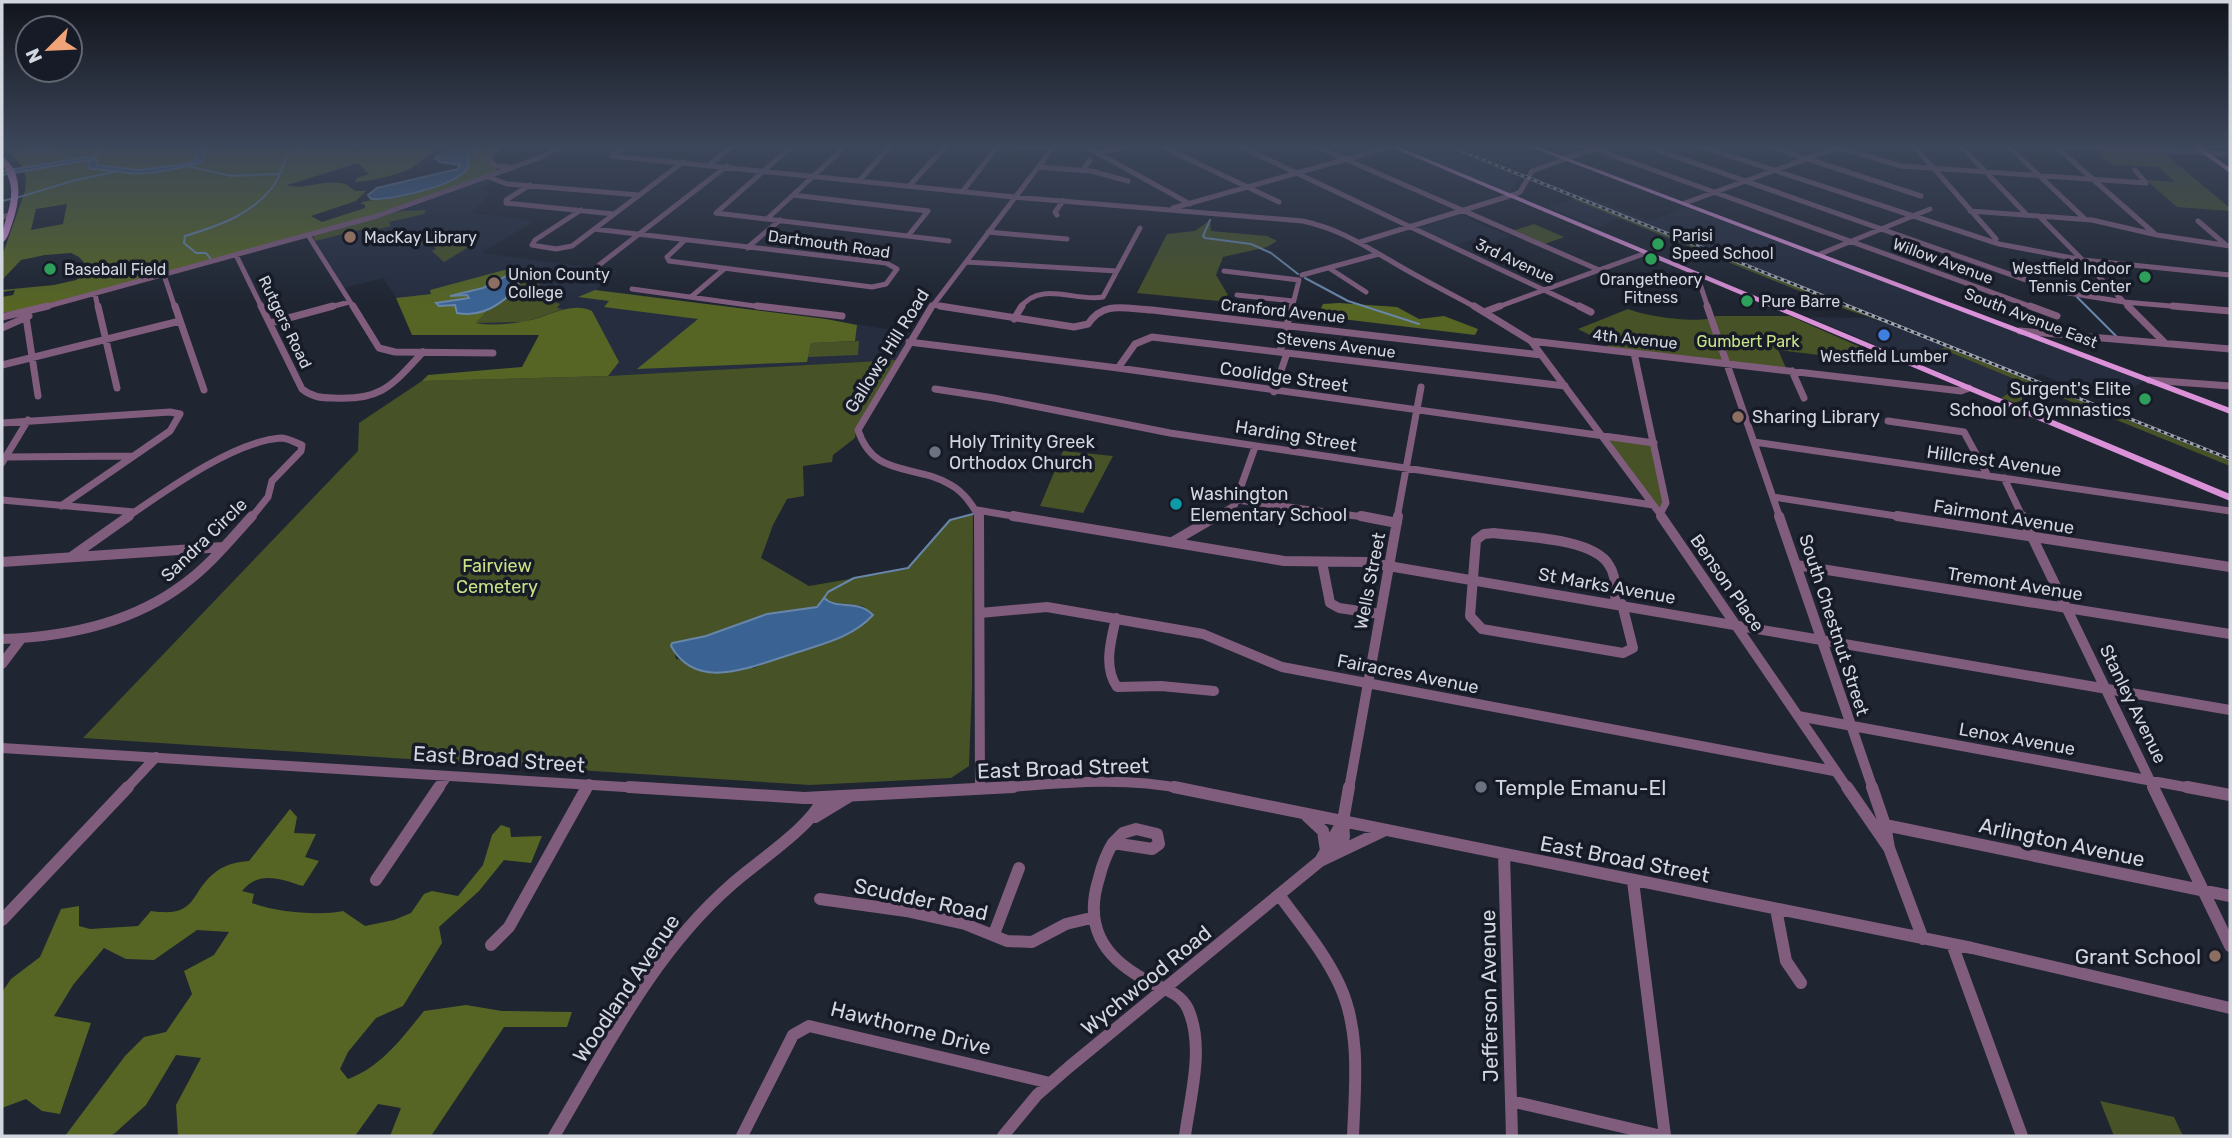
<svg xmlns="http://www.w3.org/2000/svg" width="2232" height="1138" font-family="Rubik,sans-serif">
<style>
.built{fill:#252d3f}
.green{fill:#475227;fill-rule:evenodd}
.forest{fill:#566524;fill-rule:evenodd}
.water{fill:#3a6394;stroke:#6886aa;stroke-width:2}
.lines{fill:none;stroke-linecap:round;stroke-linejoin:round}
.stream{stroke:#6886aa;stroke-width:2}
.minor-far3{stroke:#805c7d;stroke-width:5}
.minor-far2{stroke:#805c7d;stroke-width:7}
.minor-far1{stroke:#805c7d;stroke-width:10}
.minor{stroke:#805c7d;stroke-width:12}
.major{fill:#db91d8;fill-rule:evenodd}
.rail-casing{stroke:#9fa4ae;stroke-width:3.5}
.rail{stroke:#161b27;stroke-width:2;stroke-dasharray:3.5;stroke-linecap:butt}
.education-dot{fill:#8d6e63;stroke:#161b27;stroke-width:2.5}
.leisure-dot{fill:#2e9e5b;stroke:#161b27;stroke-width:2.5}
.shop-dot{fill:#3f7fe0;stroke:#161b27;stroke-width:2.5}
.worship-dot{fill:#6b7280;stroke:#161b27;stroke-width:2.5}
.culture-dot{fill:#0f9aa8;stroke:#161b27;stroke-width:2.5}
.labels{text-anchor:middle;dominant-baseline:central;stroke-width:7;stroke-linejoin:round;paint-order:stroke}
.far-poi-label{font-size:16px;fill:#d2d6df;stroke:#161b27;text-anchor:start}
.far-street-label{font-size:16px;fill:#d2d6df;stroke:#161b27}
.far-park-label{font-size:16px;fill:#cae285;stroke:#161b27}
.street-label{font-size:18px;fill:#d2d6df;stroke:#161b27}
.poi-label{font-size:18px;fill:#d2d6df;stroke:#161b27;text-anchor:start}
.park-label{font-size:18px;fill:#cae285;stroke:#161b27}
.near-street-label{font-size:21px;fill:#d2d6df;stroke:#161b27}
.near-poi-label{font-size:21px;fill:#d2d6df;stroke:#161b27;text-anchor:start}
</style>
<rect width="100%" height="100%" fill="#1f2531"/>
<path class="built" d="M1393,145h46l81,31 -10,17z
M1455,145h67l37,13 -39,13z
M484,180l11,3 -14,6 10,4 -20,20 63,8 -52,32 134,18 -20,19 230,29 84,14 -14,27 -288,16 -186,5 6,-6 94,-8 17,-32h-126l-17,-37 -13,-20 -39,10 -31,-52 87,-25z
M1584,195l66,26 37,-14 457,174 -34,21 -71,-28 -38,24 -192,-81 59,1 21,8 -266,-109 -25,10 -49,-20z
M1461,214l16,9 34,13 -18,6 -15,-4 -24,7 -36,-17z"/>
<path class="green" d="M2092,149l72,4 66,55v3l-53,-4 -31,-27 29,2 -17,-15 -44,-2z
M1576,198l317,127 -54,-18 -267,-108z
M426,210l-2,4 -35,8 2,4 -24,6 -3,-3 -49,12 -2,-5 87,-25z
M1210,220l1,11 56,5 10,5 -10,6 -44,10 -7,18 12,20 -9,6 -82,-8 30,-59 28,-3z
M1534,224l30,13 -22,8 -30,-14z
M431,231l11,16 21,-6 4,7 -23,14 -12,-11 4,-2 -5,-6 -10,2 -5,-6 -6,1 -3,-3z
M531,267l4,5 10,27 15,5 -3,4 6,1 -38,13 -49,1 13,-14 13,-7 24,-33z
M1628,309c16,7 75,16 88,7h74l111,49 -123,-15 9,20 -178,-19 -2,-7 -29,-15z
M859,341l-1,14 -50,2 3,-14z
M1945,347l285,114v5l-195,-79 -13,7v6l-7,3 -14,-5 23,-15 -82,-34z
M896,360l-39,66 -2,12 -22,17 -1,7 -29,4 1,30 -17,3 -14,26 -12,33 48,28 99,-17 42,-49 23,-6 -1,173 -3,79 -18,12 -141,7 -727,-47 275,-287 1,-28 63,-42 186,-5zM824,598l5,4 35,4 -84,51 -26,11 -78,-9 -4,-16 34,-7 61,-22 50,-7z
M1604,437l50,6 12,60 -6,11z
M1063,451l50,5 -30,57 -43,-7z
M2100,1101l74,16 9,19h-69z"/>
<path class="forest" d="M2,145h208l-12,7 -5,10c-28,7 -84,14 -105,-5l-66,10 2,3 46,-8 22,-1 -4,3 42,10 74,-12 1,-4 -3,-3 16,-10h123l-2,3 20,2 29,-5h57c-10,7 -21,14 -31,21 -11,9 -45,15 -59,16l2,-4 12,-4 -11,-11 -71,22c17,6 42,-8 60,0 3,2 6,5 9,6h10l-10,10 -45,15 11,6 43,-14v-3l-5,-2c10,-4 17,-2 27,-4 25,-2 59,-14 79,-28l2,-18 19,-8h18l-14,15 5,6v8l-119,42 -349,93 -26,4v-16l11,-2 2,-5 -13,2v-2l52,-5 22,-5 11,-8 1,-5 -9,-10 -8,-4 -26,2 -24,5 -19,20v-24l23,-65 1,-14 -5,-12zM67,204l-4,20 -32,6 5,-21z
M516,267l13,1 -16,24 -24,17 -13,14c15,3 37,1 51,-2 22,-5 45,-20 65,-10l27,51 -11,14 -186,5 6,-6 94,-8 17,-32h-127l-16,-37 35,-4 -1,-4z
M595,290l231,29 31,6 -2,16 -44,2 -4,19 -170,7 61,-50 -94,-12 5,-6 -31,-4z
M1339,303l58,4 22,12 25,-3 34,13 -3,6 -158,-19 6,-12z
M290,809l7,8 -3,16 22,1 -11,23 14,4 -16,25c-23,-7 -44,-16 -61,5l12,3 -2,9c23,9 67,13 91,8l22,15 29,-6 17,-7 13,-19 8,-3 26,5 25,-31 9,-30 9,-10 9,3 1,9 31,-1 -11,27 -27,-3 -25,31 -40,36 3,16 -39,63 -27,12 -28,34 -8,17 8,10c33,-12 54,-41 76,-68l42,-6 36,6 70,1 -5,15h-63l-73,109h-41l11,-28 -23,-4 -23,32h-177l-2,-31 25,-47 -25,-3 -30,50 -31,28 -6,3h-44l60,-80 19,-19 22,-5 26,-38 -8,-23 30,-16 15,-23 -32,-2 -43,30 -28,-1 -22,-11 -31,37 -19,31 37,7 -31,91 -18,-3 -16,-12 -24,9v-116l9,-13 29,-22 21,-48 18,-3v20l11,3 48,-3 13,-15c49,7 37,-19 66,-40 10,-7 20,-9 32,-10z"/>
<path class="water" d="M210,145h8l-16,10 2,6c-18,6 -57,15 -76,12 -13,-2 -25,-4 -38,-4l-2,-5 3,-3h-9l-80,14v-4l86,-14 10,3 -1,5 40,5 49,-6 7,-2 5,-10z
M457,145h30l-19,8c0,6 2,11 -1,16 -12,17 -76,31 -96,30l-3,-4 9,-7 81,-19 2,-4 -20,-3 -5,-4z
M526,269c-10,27 -39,50 -69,44l-2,-8 -16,1 -3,-3 33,-5 -2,-3 -17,1 33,-8 33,-17z
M824,598c14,13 32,0 49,17 -21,23 -52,29 -81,39 -40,12 -95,39 -121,-8l1,-3 34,-7 61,-22 50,-7z"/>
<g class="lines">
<path class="stream" d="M19,145l16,7 53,-7
M94,160l5,-13 11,-2
M187,166l45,10 46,-2
M16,198l60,-18 43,-9
M2,201l9,-2
M1210,220l-7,16 2,2 46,6 20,9 27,21
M210,258l-4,-5h-10l-12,-10 1,-7c33,-10 67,-21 89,-51 6,-8 9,-21 13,-30l28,-10
M1305,278l43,23 71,23
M2057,288l9,-2
M2077,297l39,39
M824,598l4,-6 26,-14 54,-10 42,-48 23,-6"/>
<path class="minor-far3" d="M503,145l-8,4 -7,10 8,7 13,1
M1001,145l51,3
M1083,145l107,59
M1159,145l120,57
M1237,145l345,163
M1313,145l286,125
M1584,145l451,163
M1643,145l403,142
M1697,145l302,99 84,16 147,15
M1765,145l156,51
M1830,145l71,21 245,17 -11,-13
M1913,145l83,94
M1960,145l67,70
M2007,145l78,74
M2046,145l184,9
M2054,145l101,89
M1098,153l34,-8
M612,156l402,41 289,24c38,9 55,21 88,40 28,17 57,31 86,47
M612,156l14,-11
M1562,159l48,-14
M709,165l25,-20
M1038,167l53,4 37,10
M1083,170l7,-10
M488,177l19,7 132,11
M859,181l32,-36
M530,185l-24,15v3l108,11
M909,186l38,-41
M962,192l37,-47
M793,195l135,16
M1685,203l154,-56
M1173,208l220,-62
M581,210l-46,30 -3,5 24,4 16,-3 111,-84
M1970,211l122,9 65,15 73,11
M716,213l233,28
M716,213l77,-68
M1057,215l-2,-3 8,-11
M2039,216l91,92
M2,217l8,-2
M768,218l79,-73
M2198,221l28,24
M594,229l292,34 11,6 -11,15 -14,3 -203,-26 -2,-4 18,-17
M988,232l79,7
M308,235l46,73
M908,236l20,-25
M1360,242l156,-48 4,-2 12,-21 33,-12
M747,248l33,-28
M1820,254l110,-45
M236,255l26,53
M966,262l151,9
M599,265l128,-99
M1329,268l37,24
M1224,271l75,9 -7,28
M164,275l11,33
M1302,275l77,-21
M1702,276l-3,5 9,27
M632,289l138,19
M2056,291l68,11 70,6
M95,294l3,14
M1237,295l56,6
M691,297l33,-28
M933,305l19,3
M41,308l336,-92 162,-58 25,-13
M327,308l22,-6
M931,308l124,-163
M1020,308c20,-28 55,-6 83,-11l37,-69
M1495,308l151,-55"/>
<path class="minor-far2" d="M98,306l19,82
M175,306l29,84
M261,306l41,83c10,8 19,9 31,9 49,3 59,-13 90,-46
M353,306l26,42 16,4 98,1
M757,306l85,10
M932,306l-74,124c16,49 57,33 93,55 14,8 21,20 29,33
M940,306l134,21 14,-3c16,-24 38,-15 64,-14l389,45
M1474,306l57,35 132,177
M1579,306l12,6
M1707,306l73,212
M2030,306l27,10
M2128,306l37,37
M2173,306l57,5
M1484,312l16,-6
M2,317l46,-11
M26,317l12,79
M1014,319l8,-13
M270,323l63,-17
M2,328l27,-12
M2020,331l210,18
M1531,341l430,50 8,-3
M909,342l209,26 536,75
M1280,352l12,-46
M1634,353l32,150 -6,11
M2,365l178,-44
M1118,368l17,-24 17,-7 413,49
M1792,371l12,27
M2149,380l81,6
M935,389l59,9 176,35 483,72
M1274,392l13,-39
M1888,421l76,11 24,44
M2,423l168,-11 10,2 -10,17 -109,75
M1754,442l476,69
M6,457l127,-1
M2,463l26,-43
M2004,478l19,40
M1773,497l136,21
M2,500l132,12
M1237,500l134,18
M977,510l47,8
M126,518c39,-27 108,-77 155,-80 7,0 15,5 21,7l-1,6 -29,30 -4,16 -17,21
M1214,518l20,-12 21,-59
M1397,518l24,-131"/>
<path class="minor-far1" d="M979,516l1,273
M1013,516l271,45 81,1 865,148
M1361,516l36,7
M1661,516l187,273
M1779,516l94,273
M1897,516l333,51
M2022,516l132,273
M1174,541l43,-25
M71,557l58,-41
M2,562l221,-15
M1322,562l8,41 9,5 41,6
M1796,565l434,69
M1615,603c1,-12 1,-28 -6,-38 -16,-27 -86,-28 -115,-32l-10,1 -8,6 -6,76 12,13 141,24 10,-5 -11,-44
M980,613l67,-6 156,27 79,33 552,104
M1116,618c-5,22 -13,49 1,69l44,-1 53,5
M2,639c64,-2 130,-16 182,-55 26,-19 47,-45 68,-68
M2,664l19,-25
M1798,716l398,73
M2,748l655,41
M126,789l30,-32
M438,789l9,-13
M586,789l3,-5
M980,789c67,-4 137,-14 203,0
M1349,789l49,-273"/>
<path class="minor" d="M629,787l175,11 209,-11
M1174,787l798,161 258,60
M1847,787l42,61
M1872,787l13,38 4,23 34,91
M2153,787l77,159
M2187,787l43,8
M1307,816l16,15 3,20
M815,817l33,-20
M1885,825l345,71
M1136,829l21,5 2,10 -7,5 -39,-6 10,-10z
M1113,843c-7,11 -11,23 -14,35 -15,47 3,78 45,101 15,9 36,12 44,30 17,38 2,88 -3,127
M1336,851l8,-14 -1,-16
M1504,854l8,282
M1320,861l23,-40 6,-34
M376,880l63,-93
M1633,881l32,255
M1280,896c21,29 45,57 60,90 21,46 15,101 13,150
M820,899l86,12 59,13 42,17 25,1 34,-18 25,-6
M1776,909l10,52 15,22
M2,920l126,-133
M994,934l25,-66
M1952,944l70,192
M491,945l18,-18 78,-140
M1511,1101l151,35
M554,1136c52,-87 99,-183 177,-251 24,-22 81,-58 92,-87
M742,1136l51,-101 16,-9 241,57
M1003,1136l34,-41 32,-28 251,-206 63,-30"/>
<path class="major" d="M1386,145h8l836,349v7z
M1525,145h8l697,263v6z
M2191,145h7l32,23v5z
M2,156c22,16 18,45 10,68 -3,8 -4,15 -10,19 -1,-18 11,-36 9,-55 -1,-12 -9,-21 -9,-32z"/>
<g class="rail-casing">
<path id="rail" d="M1446,145l784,314"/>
</g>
<use href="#rail" class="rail"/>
</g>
<linearGradient id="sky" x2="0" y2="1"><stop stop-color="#11141b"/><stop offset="0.48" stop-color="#3c465a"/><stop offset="1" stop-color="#3c465a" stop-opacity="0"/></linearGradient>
<rect width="2232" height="304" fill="url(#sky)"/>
<g class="education-dot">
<circle cx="350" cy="237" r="7"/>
<circle cx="494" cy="283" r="7"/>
<circle cx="1738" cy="417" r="7"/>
<circle cx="2215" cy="956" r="7"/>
</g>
<g class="leisure-dot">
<circle cx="1658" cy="244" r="7"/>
<circle cx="1651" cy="259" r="7"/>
<circle cx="50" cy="269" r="7"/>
<circle cx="2145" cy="277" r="7"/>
<circle cx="1747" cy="301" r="7"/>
<circle cx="2145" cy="399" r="7"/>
</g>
<circle class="shop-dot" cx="1884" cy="335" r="7"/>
<g class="worship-dot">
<circle cx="935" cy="452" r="7"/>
<circle cx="1481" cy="787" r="7"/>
</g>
<circle class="culture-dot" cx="1176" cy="504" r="7"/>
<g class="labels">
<g class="far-poi-label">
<text x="1672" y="235">Parisi<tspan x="1672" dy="18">Speed School</tspan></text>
<text x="364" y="237">MacKay Library</text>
<text x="2131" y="268" text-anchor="end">Westfield Indoor<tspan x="2131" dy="18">Tennis Center</tspan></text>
<text x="64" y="269">Baseball Field</text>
<text x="508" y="274">Union County<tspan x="508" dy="18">College</tspan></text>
<text x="1651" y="279" text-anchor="middle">Orangetheory<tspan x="1651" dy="18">Fitness</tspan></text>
<text x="1761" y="301">Pure Barre</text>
<text x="1884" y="356" text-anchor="middle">Westfield Lumber</text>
</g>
<g class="far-street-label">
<text transform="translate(829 244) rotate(8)">Dartmouth Road</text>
<text transform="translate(1515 261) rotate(25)">3rd Avenue</text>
<text transform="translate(1943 261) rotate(20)">Willow Avenue</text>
<text transform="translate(1283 311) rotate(6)">Cranford Avenue</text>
<text transform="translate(2031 318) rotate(21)">South Avenue East</text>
<text transform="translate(285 322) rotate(64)">Rutgers Road</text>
<text transform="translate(1635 339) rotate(6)">4th Avenue</text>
<text transform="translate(1336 345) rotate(7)">Stevens Avenue</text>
</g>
<g class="far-park-label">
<text x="1748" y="341">Gumbert Park</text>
</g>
<g class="street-label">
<text transform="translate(887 351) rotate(-58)">Gallows Hill Road</text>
<text transform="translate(1284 377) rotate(8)">Coolidge Street</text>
<text transform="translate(1296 436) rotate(9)">Harding Street</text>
<text transform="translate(1994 461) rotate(8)">Hillcrest Avenue</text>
<text transform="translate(2004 517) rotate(9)">Fairmont Avenue</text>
<text transform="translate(204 540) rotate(-44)">Sandra Circle</text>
<text transform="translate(1370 581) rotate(-79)">Wells Street</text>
<text transform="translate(1727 583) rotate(55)">Benson Place</text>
<text transform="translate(2015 584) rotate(9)">Tremont Avenue</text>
<text transform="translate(1607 586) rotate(10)">St Marks Avenue</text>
<text transform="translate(1834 625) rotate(72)">South Chestnut Street</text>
<text transform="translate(1408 674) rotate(11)">Fairacres Avenue</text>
<text transform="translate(2133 704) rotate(64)">Stanley Avenue</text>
<text transform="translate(2017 739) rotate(10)">Lenox Avenue</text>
</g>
<g class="poi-label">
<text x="2131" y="389" text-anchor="end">Surgent's Elite<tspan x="2131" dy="21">School of Gymnastics</tspan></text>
<text x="1752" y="417">Sharing Library</text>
<text x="949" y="442">Holy Trinity Greek<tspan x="949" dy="21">Orthodox Church</tspan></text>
<text x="1190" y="494">Washington<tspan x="1190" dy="21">Elementary School</tspan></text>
</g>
<g class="park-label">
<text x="497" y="566">Fairview<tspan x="497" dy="21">Cemetery</tspan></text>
</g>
<g class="near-street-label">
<text transform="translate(499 759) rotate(4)">East Broad Street</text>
<text transform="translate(1063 768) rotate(-2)">East Broad Street</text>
<text transform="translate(2062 842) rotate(12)">Arlington Avenue</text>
<text transform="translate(1625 859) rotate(11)">East Broad Street</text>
<text transform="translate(921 899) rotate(12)">Scudder Road</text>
<text transform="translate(1146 980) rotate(-39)">Wychwood Road</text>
<text transform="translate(626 988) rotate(-56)">Woodland Avenue</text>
<text transform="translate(1489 996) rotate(-91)">Jefferson Avenue</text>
<text transform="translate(911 1028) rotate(14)">Hawthorne Drive</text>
</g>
<g class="near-poi-label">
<text x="1495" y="787">Temple Emanu-El</text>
<text x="2201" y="956" text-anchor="end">Grant School</text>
</g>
</g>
<rect width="2232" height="1138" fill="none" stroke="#d2d6df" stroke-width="7"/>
<g transform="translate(49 49) rotate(246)"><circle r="33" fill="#161b27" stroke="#616671" stroke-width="2"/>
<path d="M0-5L12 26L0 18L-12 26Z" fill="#efa376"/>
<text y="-10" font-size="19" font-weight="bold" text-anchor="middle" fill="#d2d6df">N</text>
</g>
</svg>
